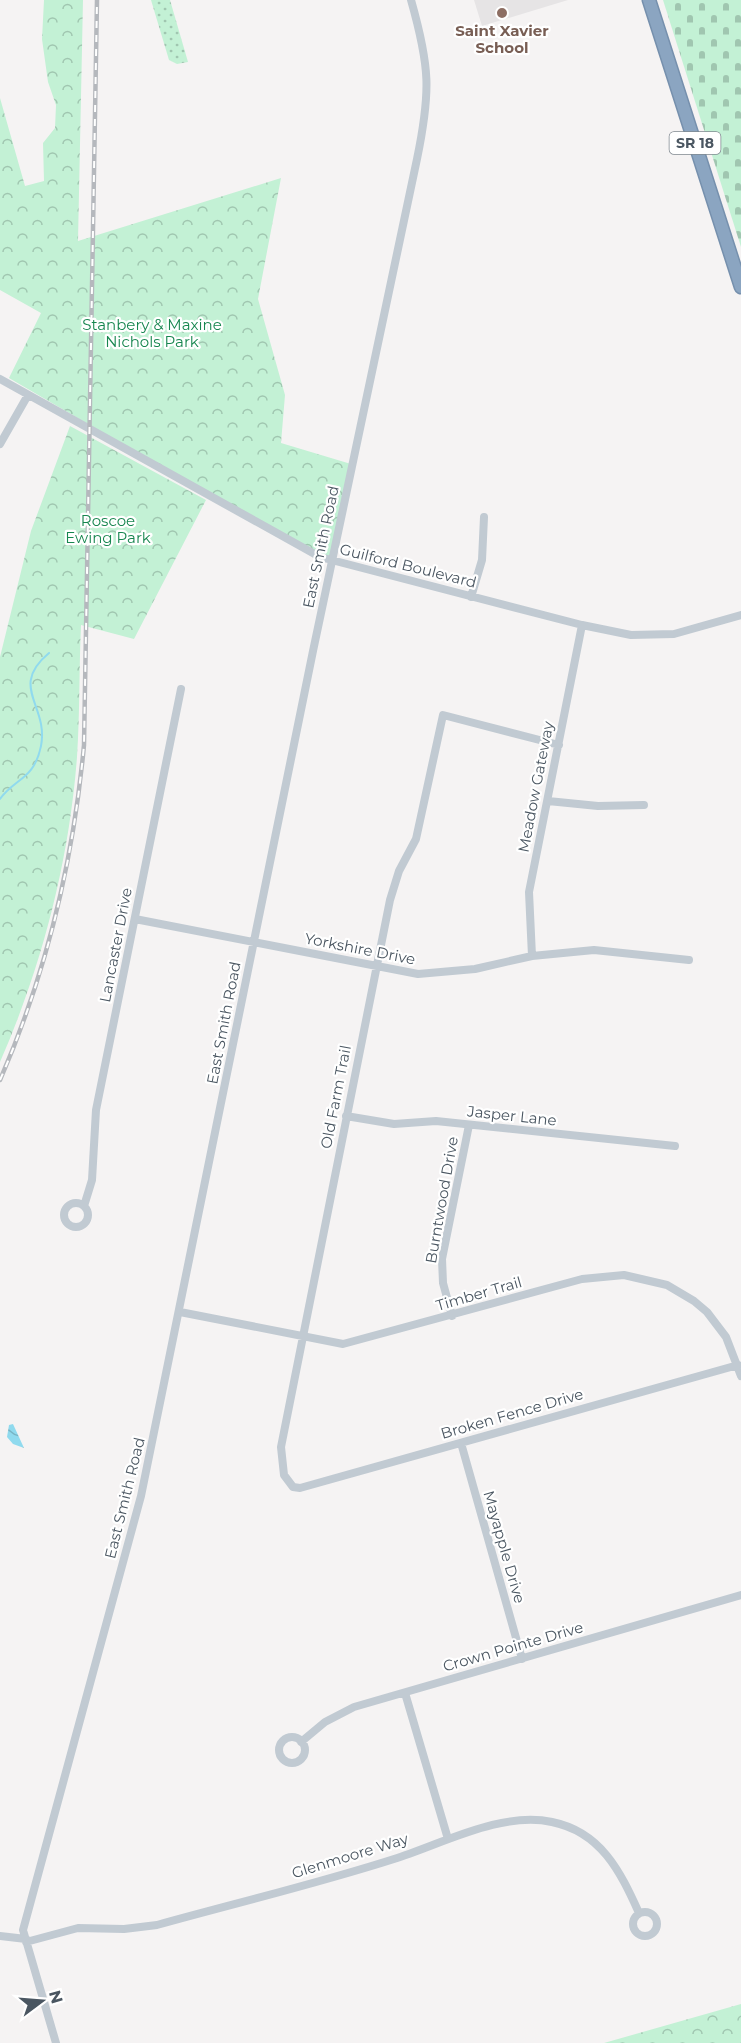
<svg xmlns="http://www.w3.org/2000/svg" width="741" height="2043" viewBox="0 0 741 2043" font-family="Montserrat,sans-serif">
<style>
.education{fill:#e6e4e5}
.grass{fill:url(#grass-dots)}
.forest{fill:url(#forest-crowns)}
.cemetery{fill:url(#cemetery-stones)}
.water{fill:url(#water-waves)}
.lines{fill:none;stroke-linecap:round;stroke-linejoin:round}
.stream{stroke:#90daee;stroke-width:2}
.highway-casing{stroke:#7690ad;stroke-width:15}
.minor{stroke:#c1cad2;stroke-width:8}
.highway{stroke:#8ba5c1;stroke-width:12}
.rail-casing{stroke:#b5b8bd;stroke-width:4.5}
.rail{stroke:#fff;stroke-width:2;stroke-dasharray:7;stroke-linecap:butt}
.education-dot{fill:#8d6e63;stroke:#fff;stroke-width:2}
.labels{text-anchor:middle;stroke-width:4.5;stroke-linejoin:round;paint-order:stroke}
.shield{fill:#fff;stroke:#808990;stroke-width:1.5}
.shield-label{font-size:14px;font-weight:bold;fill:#4a5661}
.education-label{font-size:15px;font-weight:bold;fill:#785e54;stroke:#fff}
.park-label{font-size:15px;fill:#17864f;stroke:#fff}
.street-label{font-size:15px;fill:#4a5661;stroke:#fff}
</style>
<defs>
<pattern id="grass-dots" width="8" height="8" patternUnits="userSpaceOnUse" patternTransform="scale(1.5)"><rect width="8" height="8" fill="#c3f1d5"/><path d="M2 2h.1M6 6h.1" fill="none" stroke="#a0c6b0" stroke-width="1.8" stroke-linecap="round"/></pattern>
<pattern id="forest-crowns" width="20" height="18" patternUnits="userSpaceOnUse" patternTransform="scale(1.5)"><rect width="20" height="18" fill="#c3f1d5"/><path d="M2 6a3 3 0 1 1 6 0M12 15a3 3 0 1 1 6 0" fill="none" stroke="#a0c6b0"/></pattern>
<pattern id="cemetery-stones" width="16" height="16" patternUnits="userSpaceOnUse" patternTransform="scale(1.5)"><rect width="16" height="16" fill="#c3f1d5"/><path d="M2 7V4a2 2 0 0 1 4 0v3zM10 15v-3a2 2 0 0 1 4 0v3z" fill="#a0c6b0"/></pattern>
<pattern id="water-waves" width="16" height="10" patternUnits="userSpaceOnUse" patternTransform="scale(1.5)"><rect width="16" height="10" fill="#90daee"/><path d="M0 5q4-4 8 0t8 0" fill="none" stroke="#78b4c4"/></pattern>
</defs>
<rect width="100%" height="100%" fill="#f5f3f3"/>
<path class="education" d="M474,0H568L482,26Z"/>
<path class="grass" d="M151,0H170L188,62L177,64L169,60Z"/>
<path class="forest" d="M44,0H83L78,241L281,178L258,299L285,395L281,443L351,464L330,559L136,452L9,378L41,313L0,290V98L25,186L44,181L43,143L55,128L56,105L48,82L42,39Z
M70,426L206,500L134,639L81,625C79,669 80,713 77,757C69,862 42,966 0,1062V657L31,531Z
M741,2004V2043H604Z"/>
<path class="cemetery" d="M663,0H741V247Z"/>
<path class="water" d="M13,1424L24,1448L13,1444L7,1437L9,1425Z"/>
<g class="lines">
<path class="stream" d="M0,799C15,778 34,780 41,746C49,705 8,687 49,653"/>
<g class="highway-casing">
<path id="highway" d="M649,0L741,287"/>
</g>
<path class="minor" d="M0,379L320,557L582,625L631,635L674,634L741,615
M0,444L28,395
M471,597L482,560L484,517
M559,745L443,715L416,839L399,871L390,900L281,1447L284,1475L293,1487L300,1488L738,1365
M548,801L598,806L644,805
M135,919L418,974L475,969L532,956L594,950L689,960
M532,956L529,892L582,625
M346,1116L394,1124L436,1121L675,1146
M64 1215a12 12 0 1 1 24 0a12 12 0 1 1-24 0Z
M84,1206L92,1180L96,1110L181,689
M180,1312L343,1344L582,1279L624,1275L667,1285L694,1301L707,1312L726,1337L741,1376
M452,1316L443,1283L442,1259L469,1125
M461,1443L522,1659
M405,1693L448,1839
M279 1750a13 13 0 1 1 26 0a13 13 0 1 1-26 0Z
M301,1742L325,1722L354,1707L741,1595
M633 1924a12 12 0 1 1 24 0a12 12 0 1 1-24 0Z
M0,1936L26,1939
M26,1942L78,1928L124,1929L157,1925C236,1903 316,1884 394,1859C442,1844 501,1811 552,1822C601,1832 620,1871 639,1913
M56,2043L23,1930L141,1496L313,651L417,159C431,91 430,67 411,0"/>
<use href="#highway" class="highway"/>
<g class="rail-casing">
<path id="rail" d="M0,1080C47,972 73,863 84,745L97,0"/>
</g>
<use href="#rail" class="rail"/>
</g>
<circle class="education-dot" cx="502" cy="13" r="6"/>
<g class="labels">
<rect class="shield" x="669.5" y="132" width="51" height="22" rx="4.5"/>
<g class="shield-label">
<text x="695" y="148">SR 18</text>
</g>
<g class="education-label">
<text x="502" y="36">Saint Xavier<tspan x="502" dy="17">School</tspan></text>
</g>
<g class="park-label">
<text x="152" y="330">Stanbery &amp; Maxine<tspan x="152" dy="17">Nichols Park</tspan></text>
<text x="108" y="526">Roscoe<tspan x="108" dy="17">Ewing Park</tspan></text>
</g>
<g class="street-label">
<text transform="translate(321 547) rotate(-78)" y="5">East Smith Road</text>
<text transform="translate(408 566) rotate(14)" y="5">Guilford Boulevard</text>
<text transform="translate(536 787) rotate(-79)" y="5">Meadow Gateway</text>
<text transform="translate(116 945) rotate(-79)" y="5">Lancaster Drive</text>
<text transform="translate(360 949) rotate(11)" y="5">Yorkshire Drive</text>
<text transform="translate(224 1023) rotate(-79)" y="5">East Smith Road</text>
<text transform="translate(336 1097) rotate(-79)" y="5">Old Farm Trail</text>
<text transform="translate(512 1116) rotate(6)" y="5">Jasper Lane</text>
<text transform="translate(442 1200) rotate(-80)" y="5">Burntwood Drive</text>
<text transform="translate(479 1294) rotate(-16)" y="5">Timber Trail</text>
<text transform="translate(512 1414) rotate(-16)" y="5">Broken Fence Drive</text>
<text transform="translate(125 1498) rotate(-76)" y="5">East Smith Road</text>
<text transform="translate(504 1547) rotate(74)" y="5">Mayapple Drive</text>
<text transform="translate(513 1647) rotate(-16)" y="5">Crown Pointe Drive</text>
<text transform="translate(350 1856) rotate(-17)" y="5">Glenmoore Way</text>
</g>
</g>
<g transform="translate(42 2001) rotate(74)" stroke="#ffffff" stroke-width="4.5" paint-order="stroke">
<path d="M0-4.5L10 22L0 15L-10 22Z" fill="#4a5661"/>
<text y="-9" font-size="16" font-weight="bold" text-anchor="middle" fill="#4a5661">N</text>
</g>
</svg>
